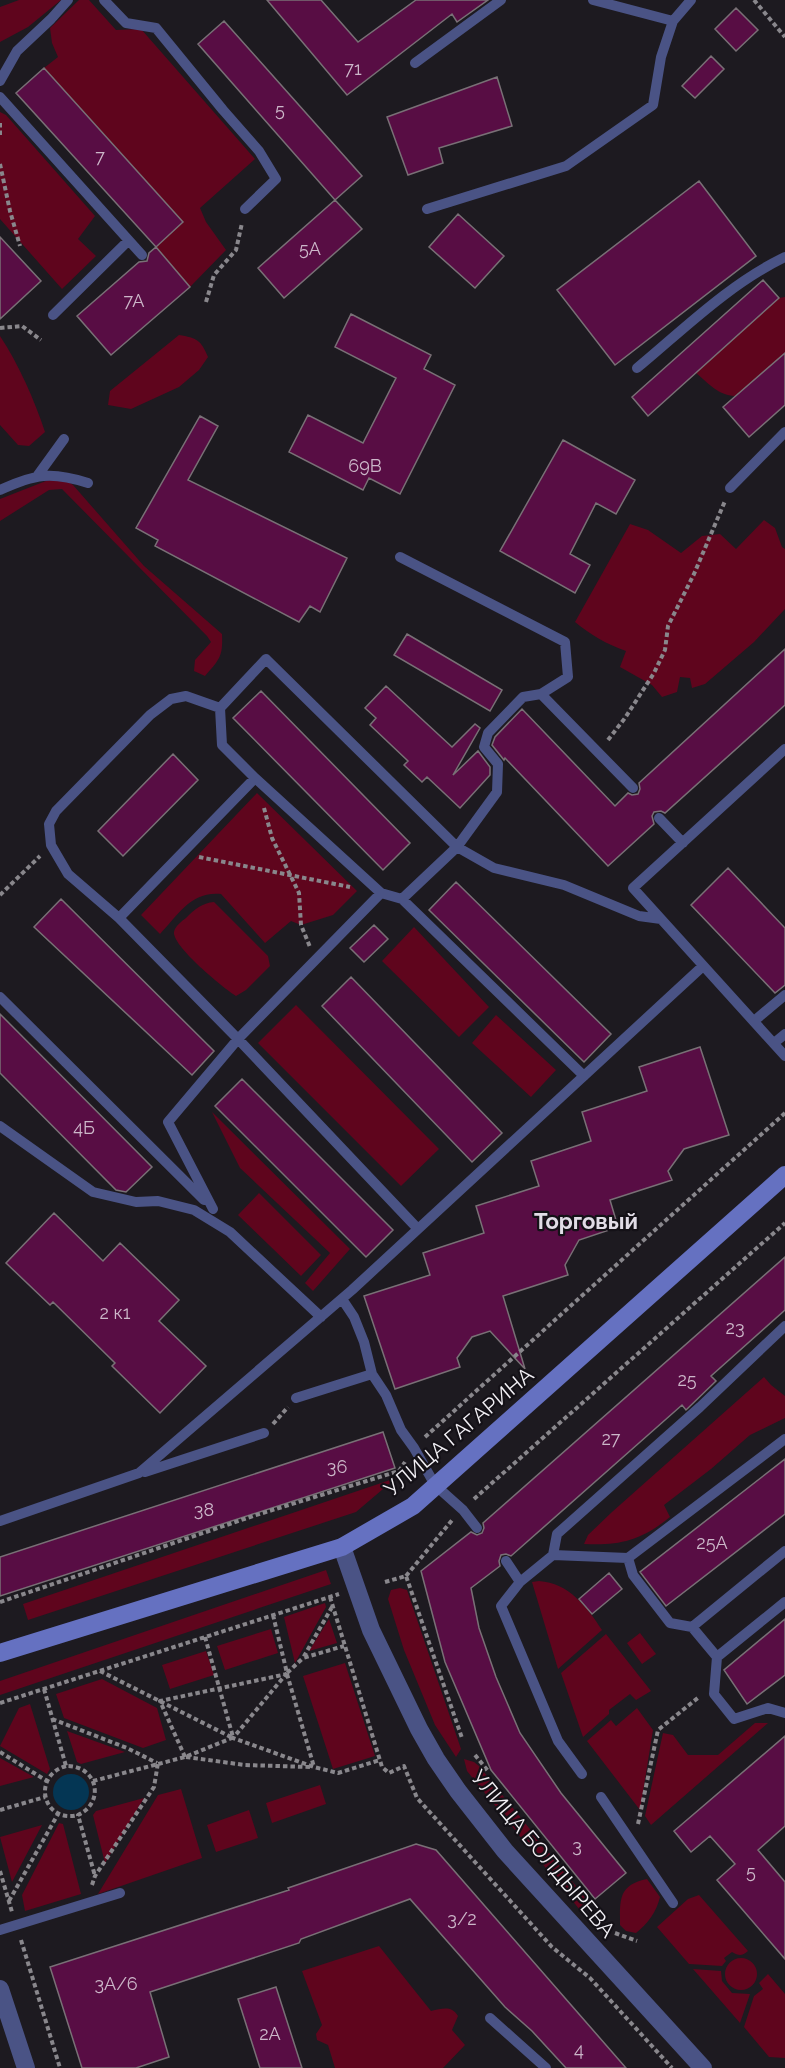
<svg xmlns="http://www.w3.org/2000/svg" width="785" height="2068" viewBox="0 0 785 2068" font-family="Raleway,sans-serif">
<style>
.green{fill:#5f051d}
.water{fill:#043654}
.building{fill:#580d44;stroke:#797076;stroke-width:1.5}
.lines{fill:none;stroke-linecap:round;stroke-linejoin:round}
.path{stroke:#89878c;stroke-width:4;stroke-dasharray:4.5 3;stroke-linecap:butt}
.lane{stroke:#4a5385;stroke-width:10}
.street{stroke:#4a5385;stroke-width:18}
.secondary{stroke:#6571c1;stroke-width:18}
.labels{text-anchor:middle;stroke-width:4.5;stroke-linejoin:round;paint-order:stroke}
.number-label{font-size:18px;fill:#ccb7c9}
.street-label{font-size:21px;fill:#f2f0f5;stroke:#141117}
.neighbourhood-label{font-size:22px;font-weight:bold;fill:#e1dce6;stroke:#141117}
</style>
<rect width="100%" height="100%" fill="#1d1a20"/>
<path class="green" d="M19,0H61L28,27L0,42V7Z
M79,0H89L116,30L141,29L255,159L200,208L206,222L226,250L190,287L156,247L183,222L44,68L58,57L52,43L50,28Z
M0,112L6,115L95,216L78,239L96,256L62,289L0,219Z
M785,297V353L735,396C718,395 709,384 696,373L779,298Z
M179,335C197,338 201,340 208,357L199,370L179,387L131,409L108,405L110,391Z
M0,336C19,365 34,399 45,432L29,446L18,445L0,425Z
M51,479H64L73,485L144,566L222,634C223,656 220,659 205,676L194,671L195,660L211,642L207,636L62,489L49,490L0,521V499Z
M764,520L775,528L782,547L785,549V609L754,642L705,684L692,688L690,678L680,677L677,692L662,697L652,685L620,667L626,651C606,644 591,635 575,622L630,524L648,530L681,553L702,536L720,534L736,549Z
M257,793L357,891L333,915L301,925L291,921L265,943L221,894C191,891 178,915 160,934L141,915Z
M214,902L268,956L270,966L246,990L236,996C223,988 172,946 174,932C175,926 182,921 186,918C195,909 202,903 214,902Z
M414,927L489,1007L459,1037L382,961Z
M296,1005L439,1149L401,1186L258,1043Z
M496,1015L556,1070L531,1097L472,1043Z
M212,1112L350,1249L313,1291L305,1283L330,1253L240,1168Z
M259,1193L321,1255L301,1276L238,1215Z
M764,1377L771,1385L785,1396V1418L750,1435L711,1469L664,1505L670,1517C642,1540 620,1546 584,1544L588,1535L612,1512Z
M396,1478L356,1512L28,1620L23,1604Z
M326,1570L331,1584L0,1695V1681Z
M539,1581C569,1583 587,1607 602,1630L558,1669L532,1582Z
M400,1588L407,1590L461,1749L456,1757L435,1725L404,1650L388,1599L391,1590Z
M325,1603L326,1607L295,1663L284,1617Z
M329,1619L337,1643L309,1651Z
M271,1629L278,1653L225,1670L217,1646Z
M640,1633L656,1654L642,1664L627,1643Z
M606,1634L651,1691L636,1700L630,1694L609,1710V1714L583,1737L561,1673Z
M206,1651L214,1675L170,1689L162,1665Z
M345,1663L375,1756L333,1769L303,1676Z
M102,1679L157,1708L166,1740L143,1748L64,1718L56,1694Z
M30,1704L50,1769L47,1774L0,1746L19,1708Z
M637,1708L653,1730L640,1810L587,1741L611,1720L616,1726Z
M755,1723H768L651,1825L645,1816L663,1733L673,1735L688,1755H718Z
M67,1731L125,1752L81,1764L77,1762Z
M0,1758L34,1777L0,1786Z
M464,1759L474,1762L479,1766L588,1901L587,1907L580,1910L467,1771Z
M320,1785L326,1804L272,1823L266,1803Z
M181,1789L202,1858L98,1894L158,1795Z
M144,1798L105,1863L93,1815L96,1811Z
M249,1810L258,1838L216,1852L207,1825Z
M59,1823L63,1824L81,1894L25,1911L22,1895Z
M42,1825L12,1882L0,1837Z
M647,1879L660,1897C656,1913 648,1923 636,1933L626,1931L620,1925C620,1900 618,1885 647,1879Z
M699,1895L748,1951C742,1956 739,1956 732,1952L724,1958L726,1961L722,1966L689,1964L657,1927L688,1899Z
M379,1946L431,2011C442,2009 451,2005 458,2016L452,2030L465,2045L443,2068H335L328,2045L317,2040L316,2034L322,2025L302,1971Z
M725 1974a16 16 0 1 1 32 0a16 16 0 1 1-32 0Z
M693,1969L721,1971L722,1981L732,1993L750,1994L740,2023Z
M768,1974L785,1994V2058L769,2057L744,2027L754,1996L763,1989L759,1983Z"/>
<path class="water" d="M53 1792a18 18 0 1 1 36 0a18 18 0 1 1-36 0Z"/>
<path class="building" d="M267,0H321L358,42L416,0H488L457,22L452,14L347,95Z
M736,8L758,30L736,51L715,29Z
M224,21L362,176L335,200L198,44Z
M711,56L724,69L695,98L682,86Z
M44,68L183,222L156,247L16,93Z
M497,77L512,126L439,148L443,163L408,175L387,117Z
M699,181L756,256L615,365L557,290Z
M335,200L362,229L284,298L258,268Z
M458,214L504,256L475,288L429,247Z
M0,237L41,281L0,319Z
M156,247L190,287L111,355L77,316L139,262L147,261L149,253Z
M763,280L779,298L648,416L632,397Z
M351,314L431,355L424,369L455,385L400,494L369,478L363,490L289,452L308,415L363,443L396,378L335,347Z
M785,353V405L749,437L723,407Z
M200,416L218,426L188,480L347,558L320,612L310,606L299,622L155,546L158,540L136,528Z
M563,440L635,480L616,514L596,503L570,554L590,565L575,593L500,551Z
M407,634L502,690L490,711L394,655Z
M785,649V705L665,813L661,811L654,812L652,816L654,824L608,866L505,758L504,760L492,745L495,737L522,709L615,806L628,793L632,795L638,794L640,789L639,783Z
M386,686L452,747L475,724L480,728L453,775L478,751L490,767V775L460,808L427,777L422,782L404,765L408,761L370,725L376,718L365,708Z
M261,691L410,843L383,870L233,718Z
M173,754L198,780L123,856L98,831Z
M728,868L785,928V985L775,993L691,905Z
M456,882L611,1034L584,1062L429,910Z
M61,899L214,1051L192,1075L34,927Z
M374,925L388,939L364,962L350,948Z
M351,977L502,1133L472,1162L322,1006Z
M0,1014L152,1167L126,1192L116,1190L0,1073Z
M700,1047L729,1135L684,1149L668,1171L672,1180L610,1200L618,1227L579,1240L565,1265L568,1275L503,1296L525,1369L490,1331L472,1337L457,1358L460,1367L395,1389L364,1296L430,1275L423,1253L484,1233L476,1206L539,1186L531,1161L591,1141L582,1112L647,1091L639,1067Z
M242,1079L393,1230L366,1257L215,1106Z
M54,1213L103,1261L120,1243L179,1300L159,1321L206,1366L160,1413L112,1366L115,1363L53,1302L50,1305L6,1263Z
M785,1257V1310L711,1376L716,1381L686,1410L682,1405L511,1556L506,1554L501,1555L499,1561L500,1566L471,1588L479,1628L496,1677L520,1733L561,1793L626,1873L595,1899L491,1770L445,1662L421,1571L471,1532L477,1535L482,1533L484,1528L483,1523Z
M383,1432L395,1468L0,1596V1557Z
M785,1459V1514L666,1606L640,1572Z
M609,1573L622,1589L592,1614L579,1599Z
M785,1619V1675L747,1704L724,1670Z
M785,1736V1826L758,1850L785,1882V1959L717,1880L735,1864L710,1836L691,1852L674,1831Z
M416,1844L436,1850L626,2068H566L532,2031L505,2007L410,1899L301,1939L299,1943L150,1992L169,2057L136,2068H82L50,1967L289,1890L288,1888Z
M276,1987L302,2068H260L238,1999Z"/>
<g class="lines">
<path class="path" d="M754,0L785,37
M0,135V120
M0,164L10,211L20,246
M206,302L214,275L236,250L242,223
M0,328L22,326L41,340
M608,740L625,718L654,673L665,650L668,626L694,574L725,501
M264,808L272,838L299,893L301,925L310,947
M199,857L350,887
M0,895L40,856
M273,1424L288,1407
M425,1437L785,1113
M474,1499L785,1223
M406,1576L453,1519
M385,1582L406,1576L462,1738
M330,1597L382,1767L389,1773L404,1766L417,1798L552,1947L590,1978L672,2068
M0,1602L253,1516L399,1471L405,1462
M332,1607L303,1658L344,1646
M273,1615L287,1673L303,1658
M205,1637L233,1737
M100,1671L233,1738
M287,1673L233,1738L314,1767L338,1773L380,1760
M287,1674L314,1767
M44,1689L66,1766C97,1765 106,1802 78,1815L95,1876
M0,1703L339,1594
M52,1719L127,1748L157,1763
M0,1752L47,1781
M475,1755L488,1771
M185,1757L160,1701L287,1674
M186,1757L245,1765L310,1767
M66,1766C31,1776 43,1824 78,1815
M93,1781L185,1757L232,1738
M0,1810L45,1797
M638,1824L658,1730L699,1697
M0,1871L12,1912
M92,1885L95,1876L154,1787L158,1763
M9,1901L58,1814
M615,1933L637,1941
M21,1940L60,2068"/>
<path class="lane" d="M104,0L126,23L156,28L223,110L259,151L276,179L245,209
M593,0L673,21L691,0
M415,63L501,0
M0,81L17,51L51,19L68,0
M0,97L142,255
M427,209L566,166L653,105L661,57L673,21
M53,315L128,241
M637,368C684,329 729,284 785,257
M38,475L64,439
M730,488L785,432
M0,490C35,474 51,471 88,483
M400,557L565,642L568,677L541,694L523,697L488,733L484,747L498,764L497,792L457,847L402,899
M541,694L633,788
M785,749L633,888L785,1056
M659,818L683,843
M381,893L238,1039L418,1229
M119,918L68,874L51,845L49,824L56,811L150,715L171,699L186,696L220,708
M0,997L204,1200
M754,1021L785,995
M774,1043L785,1034
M584,1076L402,899L381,893L255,778L222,745L220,708L266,659L457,847L494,868L564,885L639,916L661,919
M0,1126L93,1192L136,1202L158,1201L194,1210L230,1232L321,1317
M213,1209L168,1122L238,1039L119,918L255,778
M342,1299L354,1317L364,1342L372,1374L386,1395L401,1430L414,1448L435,1485L463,1510L477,1528
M296,1398L372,1374
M145,1472L264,1433
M0,1521L139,1473L352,1290L703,966
M553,1555L628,1558L785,1439
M628,1558L633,1575L670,1623L692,1627L717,1657L785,1602
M506,1561L520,1582
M692,1627L785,1551
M717,1657L714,1694L734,1719L768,1708L785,1713
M582,1774L558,1741L501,1606L520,1582L553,1555L557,1534L700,1407L785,1326
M601,1797L673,1903
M0,1930L120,1893
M490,2018L546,2068"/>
<path class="street" d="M342,1547L371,1630L419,1729L436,1759L458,1791L505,1851L703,2068
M0,1989L26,2068"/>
<path class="secondary" d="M0,1653L342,1547L413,1506L785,1175"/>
</g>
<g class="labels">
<g class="number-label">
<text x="353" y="75">71</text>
<text x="280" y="116">5</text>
<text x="100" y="163">7</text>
<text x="310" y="255">5А</text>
<text x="134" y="307">7А</text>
<text x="365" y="472">69В</text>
<text x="84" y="1134">4Б</text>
<text x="115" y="1319">2 к1</text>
<text x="735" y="1334">23</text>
<text x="687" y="1386">25</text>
<text x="611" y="1445">27</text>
<text x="337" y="1473">36</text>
<text x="204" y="1516">38</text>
<text x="712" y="1549">25А</text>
<text x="577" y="1852">3</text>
<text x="751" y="1878">5</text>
<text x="462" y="1925">3/2</text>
<text x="116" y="1990">3А/6</text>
<text x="270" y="2040">2А</text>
<text x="579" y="2056">4</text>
</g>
<g class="street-label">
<text transform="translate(459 1432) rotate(-40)" y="7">УЛИЦА ГАГАРИНА</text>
<text transform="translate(543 1854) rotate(50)" y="7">УЛИЦА БОЛДЫРЕВА</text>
</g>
<g class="neighbourhood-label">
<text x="586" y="1229">Торговый</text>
</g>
</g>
</svg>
